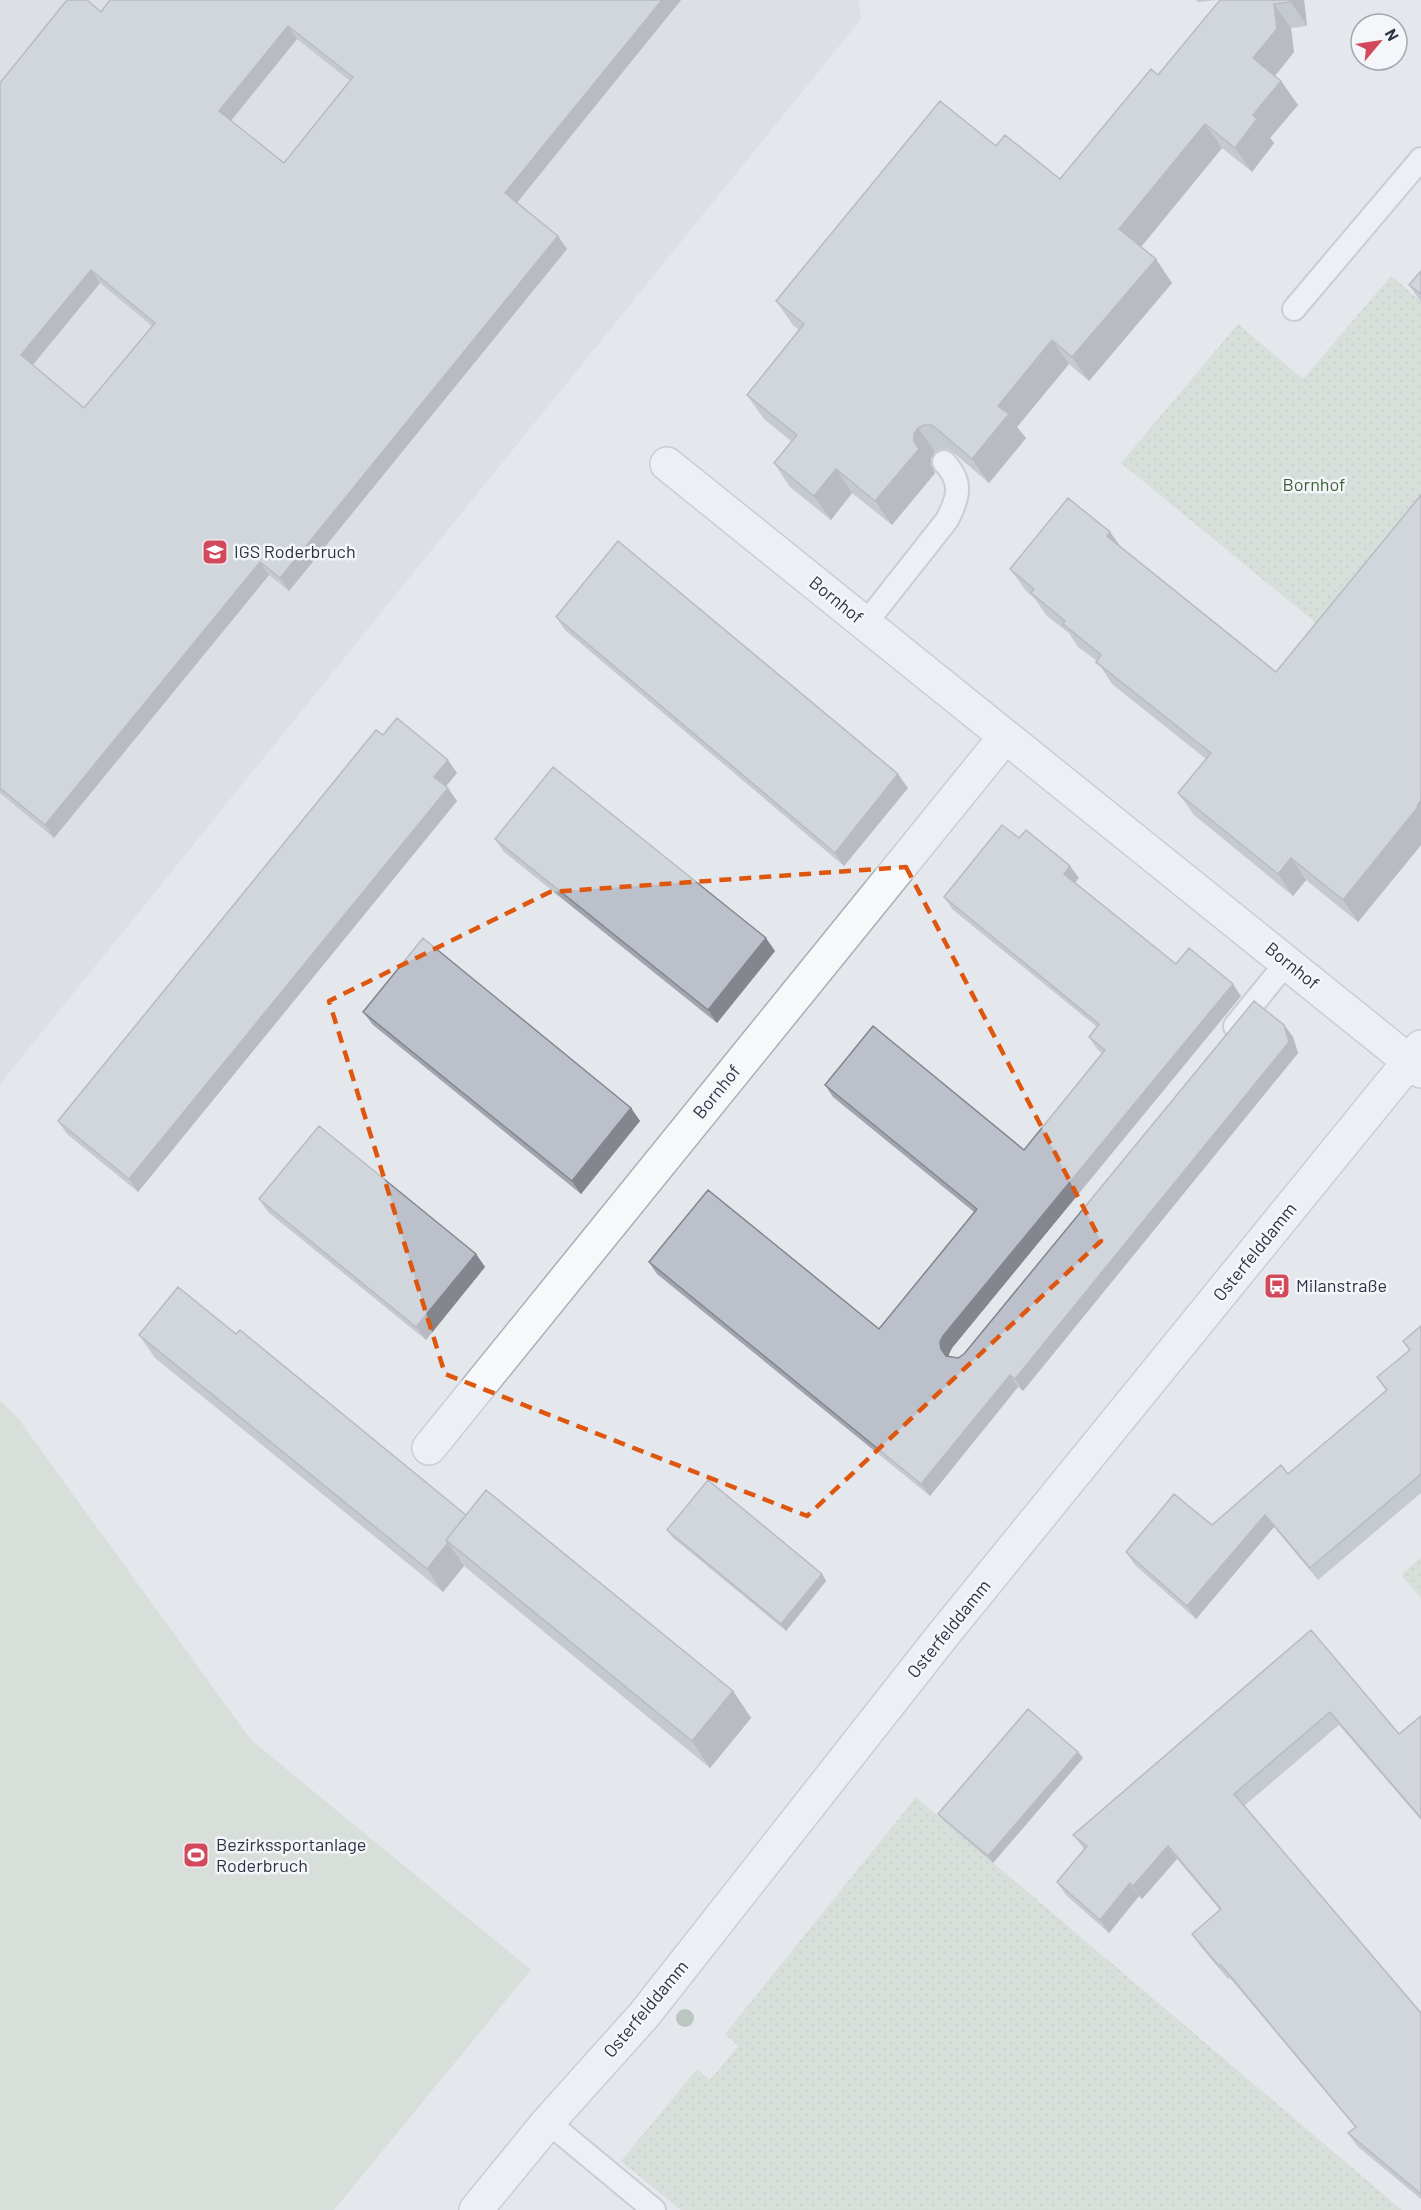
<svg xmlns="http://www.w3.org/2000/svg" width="1421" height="2210" viewBox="0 0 1421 2210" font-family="Barlow,sans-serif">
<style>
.built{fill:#d2d6de}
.green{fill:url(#green-dots)}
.pitch{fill:#c9d6c5}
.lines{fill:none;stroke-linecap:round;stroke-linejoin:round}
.service-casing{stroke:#a9aeb7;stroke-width:26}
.minor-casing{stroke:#a9aeb7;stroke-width:36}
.tertiary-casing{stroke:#a9aeb7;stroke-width:36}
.service{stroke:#f7f8fa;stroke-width:22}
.minor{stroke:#f7f8fa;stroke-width:33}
.tertiary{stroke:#f7f8fa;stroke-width:33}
.tree{fill:#899d89}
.wall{fill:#a1a5ae;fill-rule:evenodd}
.shaded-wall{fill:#83868d}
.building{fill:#bbc0ca;stroke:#83868d;stroke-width:1.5;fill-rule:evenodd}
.marked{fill:none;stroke:#df570f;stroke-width:4.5;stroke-dasharray:12 8;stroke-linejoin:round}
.labels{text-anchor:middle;stroke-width:5;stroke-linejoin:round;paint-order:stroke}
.park-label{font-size:18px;fill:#3f6138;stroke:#f4f6f9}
.poi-label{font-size:18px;fill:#2b3445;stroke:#f4f6f9;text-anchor:start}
.street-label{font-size:18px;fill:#2b3445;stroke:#f4f6f9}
</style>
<defs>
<pattern id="green-dots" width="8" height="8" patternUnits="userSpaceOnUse" patternTransform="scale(1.5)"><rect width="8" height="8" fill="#c9d6c5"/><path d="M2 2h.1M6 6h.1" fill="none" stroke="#adb8ab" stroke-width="1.8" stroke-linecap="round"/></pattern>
</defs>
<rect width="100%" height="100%" fill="#e4e7ec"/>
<path class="built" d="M0,0H859L861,19L0,1084Z"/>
<path class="green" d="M1391,276L1421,301V546L1339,642L1121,463L1238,324L1303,379Z
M1421,1557V1598L1401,1575Z
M916,1797L1402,2210H681L621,2161L697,2069L710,2080L738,2046L725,2034Z"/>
<path class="pitch" d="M0,1401L17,1417L251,1740L531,1970L334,2210H0Z"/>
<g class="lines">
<g class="service-casing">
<path id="service" d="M1294,309L1421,159
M865,624L947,520C959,497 963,482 944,462
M1235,1026L1287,962
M548,2122L654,2210"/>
</g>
<g class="minor-casing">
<path id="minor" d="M667,464L1421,1071
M429,1448L1005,737"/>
</g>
<g class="tertiary-casing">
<path id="tertiary" d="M476,2210L548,2122L644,2015L943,1635L1421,1047"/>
</g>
<use href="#service" class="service"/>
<use href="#minor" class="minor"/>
<use href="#tertiary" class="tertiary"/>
</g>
<circle class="tree" cx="685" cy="2018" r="9"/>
<path class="wall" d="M110,0H681L517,203L567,249L289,591L269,575L54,838L0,793V83L101,12ZM297,39L350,81L284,163L231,121ZM100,283L152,326L84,408L33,365Z
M1196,0H1217L1198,2Z
M1220,0H1304L1307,26L1291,28L1294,52L1275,76L1281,81L1298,105L1270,138L1274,143L1252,172L1222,148L1141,247L1172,283L1089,381L1069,364L1017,427L1026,438L989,483L954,453L948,449H941L935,452L931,458V465L935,473L892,525L852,493L831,520L790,487L774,463L791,441L764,419L747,395L799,330L793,325L776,301L996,146L1060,179L1158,75Z
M1421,271V302L1409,285Z
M1421,495V845L1358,922L1306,880L1293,896L1194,815L1178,793L1206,759L1112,684L1097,661L1078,647L1069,633L1047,616L1035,599L1026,591L1010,569L1110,532L1120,546L1276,672Z
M556,617L908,788L844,866L565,630Z
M383,735L457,773L446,786L457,801L138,1192L67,1134L58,1121Z
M1019,838L1079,878L1074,883L1176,964L1241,996L952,1348L949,1354V1356L958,1358L964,1354L1284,1025L1293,1037L1298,1053L1023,1391L1018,1387L930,1496L657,1274L649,1262L879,1329L974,1212L833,1097L825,1085L1024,1150L1102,1053L1097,1049L1089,1037L1097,1027L952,909L944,897Z
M495,839L775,951L717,1023L504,852Z
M363,1012L631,1108L640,1121L581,1194L373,1025Z
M259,1199L476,1254L485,1267L426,1340L268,1212Z
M1421,1326V1493L1318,1580L1274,1527L1196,1619L1135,1565L1126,1552L1212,1525L1288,1474L1386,1390L1377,1377L1409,1350L1403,1341Z
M236,1334L466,1515L733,1691L751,1718L710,1768L464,1566L443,1592L155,1358L139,1335Z
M667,1530L822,1574L826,1581L786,1631L672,1537Z
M1311,1630L1399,1734L1421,1716V1820L1339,1725L1244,1806L1421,2013V2199L1357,2146L1348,2133L1355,2127L1230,1978L1228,1979L1201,1947L1192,1934L1220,1910L1177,1859L1142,1899L1139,1896L1109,1933L1066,1895L1057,1882L1085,1850L1073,1835Z
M1078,1752L1083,1758L993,1863L943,1820L938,1814Z"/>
<path class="shaded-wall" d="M662,0H681L514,206L505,193Z
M1290,0H1304L1307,26L1291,2Z
M1274,4L1291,28L1294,52L1270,82L1253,58Z
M288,26L297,39L228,124L219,111Z
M1281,81L1298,105L1270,138L1274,143L1252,172L1235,148L1253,115Z
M1205,124L1222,148L1136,253L1119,229Z
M558,236L567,249L289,591L280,578Z
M1156,259L1172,283L1089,381L1072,357Z
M91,270L100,283L30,368L21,355Z
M1052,340L1069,364L1017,427L1026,438L989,483L972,459L998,406Z
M918,428L935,452L931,458V465L935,473L892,525L875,501L914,441V434Z
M836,469L852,493L831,520L814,496Z
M1110,532L1126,554L1107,536Z
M260,562L269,575L54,838L45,825Z
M448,760L457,773L443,790L434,777Z
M898,774L908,788L844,866L835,853Z
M448,788L457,801L138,1192L129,1179Z
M1421,800V845L1358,922L1343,900Z
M1291,858L1306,880L1293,896L1278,874Z
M1070,866L1079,878L1072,886L1064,874Z
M766,938L775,951L717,1023L708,1010Z
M1233,984L1241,996L952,1348L949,1354V1361L941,1349L940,1342L943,1336Z
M1284,1025L1293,1037L1298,1053L1023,1391L1015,1379Z
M631,1108L640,1121L581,1194L572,1181Z
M476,1254L485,1267L426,1340L416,1327Z
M1010,1375L1018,1387L930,1496L921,1484Z
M1265,1515L1274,1527L1196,1619L1187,1606Z
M448,1543L464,1566L443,1592L427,1569Z
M822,1574L826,1581L786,1631L781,1624Z
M733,1691L751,1718L710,1768L692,1741Z
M1078,1752L1083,1758L993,1863L988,1856Z
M1168,1846L1177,1859L1142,1899L1133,1886Z
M1130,1883L1139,1896L1109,1933L1100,1920Z"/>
<path class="building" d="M67,0H87L101,12L110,0H662L505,193L558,236L280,578L260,562L45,825L0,788V83ZM288,26L353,77L284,163L219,111ZM91,270L155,323L84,408L21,355Z
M1220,0H1290L1291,2L1274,4L1277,29L1253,58L1281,81L1253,115L1257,119L1235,148L1205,124L1119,229L1156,259L1072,357L1052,340L998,406L1009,414L972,459L937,429L931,425H924L918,428L914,434V441L919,449L875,501L836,469L814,496L774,463L797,435L747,395L804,324L776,301L940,101L996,146L1005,135L1060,179L1151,69L1158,75Z
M1421,271V294L1409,285Z
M1421,495V800L1417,806L1418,807L1343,900L1291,858L1278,874L1178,793L1211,753L1096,662L1101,655L1063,624L1065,621L1031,593L1034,589L1010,569L1068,498L1110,532L1107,536L1276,672Z
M618,541L898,774L835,853L556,617Z
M397,718L448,760L434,777L448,788L129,1179L58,1121L376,730L383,735Z
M553,767L766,938L708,1010L495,839Z
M1002,825L1019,838L1026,830L1070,866L1064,874L1176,964L1189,948L1233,984L943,1336L940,1342L941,1349L946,1356L958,1358L964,1354L1254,1001L1284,1025L1289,1042L1015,1379L1010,1375L921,1484L649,1262L708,1190L879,1329L977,1209L825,1085L873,1026L1024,1150L1105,1050L1089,1037L1099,1024L944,897Z
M423,938L631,1108L572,1181L363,1012Z
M319,1126L476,1254L416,1327L259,1199Z
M178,1287L236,1334L240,1330L466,1515L446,1540L448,1543L427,1569L139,1335Z
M1421,1326V1474L1310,1568L1265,1515L1187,1606L1126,1552L1174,1494L1212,1525L1281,1465L1288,1474L1387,1390L1377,1377L1410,1350L1403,1341Z
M708,1480L822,1574L781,1624L667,1530Z
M486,1490L733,1691L692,1741L446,1540Z
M1311,1630L1399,1734L1421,1716V1818L1330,1712L1234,1794L1421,2013V2194L1348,2133L1356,2127L1221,1965L1219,1966L1192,1934L1221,1909L1168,1846L1133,1886L1130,1883L1100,1920L1057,1882L1087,1846L1073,1835Z
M1028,1709L1078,1752L988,1856L938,1814Z"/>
<path d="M0 0H1421V2210H0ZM906,867L1101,1241L807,1516L445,1374L329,1001L550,892Z" fill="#e4e7ec" fill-opacity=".55" fill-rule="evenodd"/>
<path class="marked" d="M906,867L1101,1241L807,1516L445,1374L329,1001L550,892Z"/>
<defs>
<g id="school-square" transform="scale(1.35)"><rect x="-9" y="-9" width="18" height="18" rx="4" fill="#d1495b" stroke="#f4f6f9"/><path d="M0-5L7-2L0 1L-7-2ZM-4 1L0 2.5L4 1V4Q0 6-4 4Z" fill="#fff"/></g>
<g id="bus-square" transform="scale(1.35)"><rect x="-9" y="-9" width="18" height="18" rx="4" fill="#d1495b" stroke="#f4f6f9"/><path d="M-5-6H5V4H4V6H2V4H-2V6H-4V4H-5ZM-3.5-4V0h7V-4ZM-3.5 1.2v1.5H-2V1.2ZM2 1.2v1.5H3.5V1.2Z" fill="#fff"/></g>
<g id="stadium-square" transform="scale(1.35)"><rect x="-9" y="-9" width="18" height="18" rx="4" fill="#d1495b" stroke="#f4f6f9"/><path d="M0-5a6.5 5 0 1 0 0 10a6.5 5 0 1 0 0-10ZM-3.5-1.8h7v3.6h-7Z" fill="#fff"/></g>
</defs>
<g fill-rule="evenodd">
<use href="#school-square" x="215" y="552"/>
<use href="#bus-square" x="1277" y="1286"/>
<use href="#stadium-square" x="196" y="1855"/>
</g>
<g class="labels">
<g class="park-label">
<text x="1314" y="491">Bornhof</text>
</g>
<g class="poi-label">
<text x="234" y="558">IGS Roderbruch</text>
<text x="1296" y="1292">Milanstraße</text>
<text x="216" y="1851">Bezirkssportanlage<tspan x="216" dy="21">Roderbruch</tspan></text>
</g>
<g class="street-label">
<text transform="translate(836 600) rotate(39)" y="6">Bornhof</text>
<text transform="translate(1292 966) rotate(39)" y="6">Bornhof</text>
<text transform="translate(717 1092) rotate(-51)" y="6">Bornhof</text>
<text transform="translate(1255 1252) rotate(-51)" y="6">Osterfelddamm</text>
<text transform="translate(949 1629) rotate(-51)" y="6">Osterfelddamm</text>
<text transform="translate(646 2009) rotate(-50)" y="6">Osterfelddamm</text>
</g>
</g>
<g transform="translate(1379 42) rotate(61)"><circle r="28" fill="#f4f6f9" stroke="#a4a8b1" stroke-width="1.5"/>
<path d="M0-4.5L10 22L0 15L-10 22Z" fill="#d1495b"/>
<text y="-9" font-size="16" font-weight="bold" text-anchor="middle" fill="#2b3445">N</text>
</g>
</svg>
